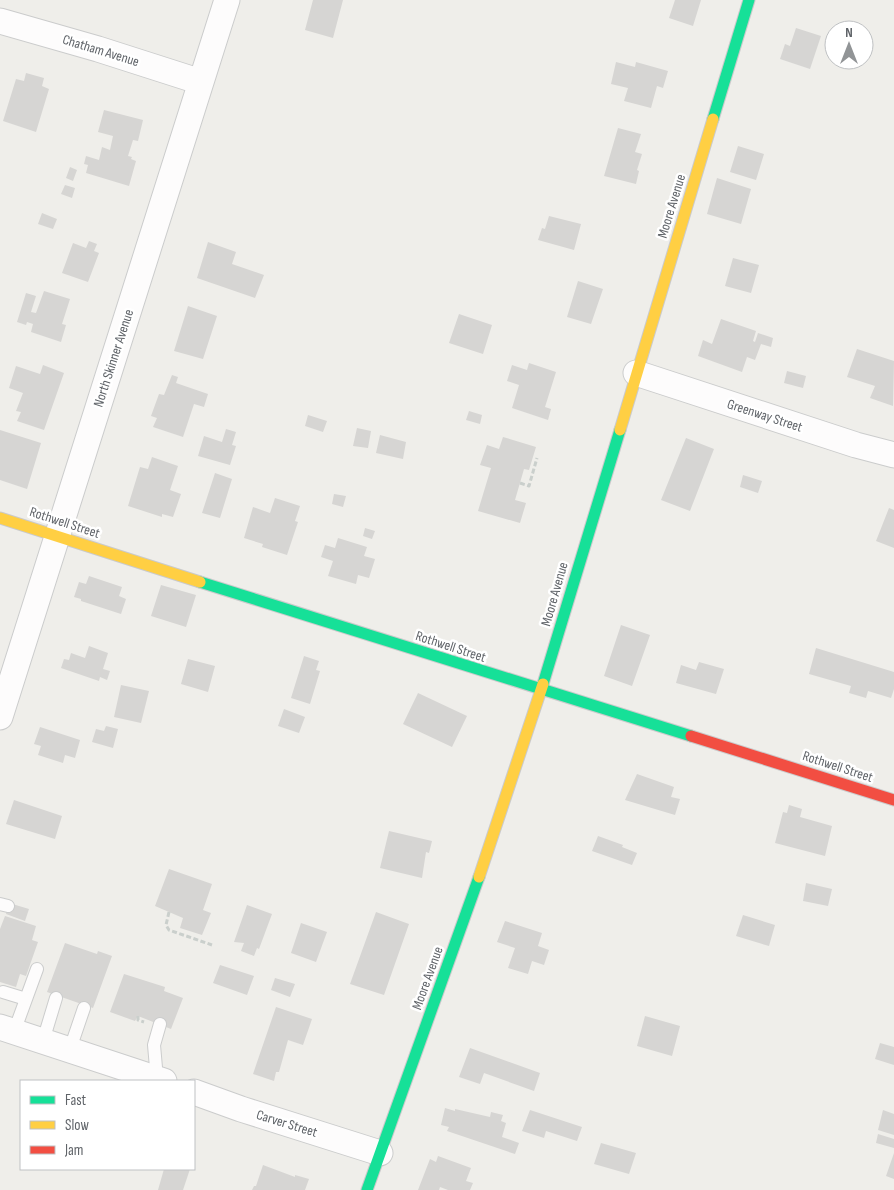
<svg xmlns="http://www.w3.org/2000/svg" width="894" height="1190" viewBox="0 0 894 1190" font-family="'Sofia Sans Condensed',sans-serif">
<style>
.building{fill:#d6d5d3}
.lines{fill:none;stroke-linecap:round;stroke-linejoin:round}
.lane-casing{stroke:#cbcccc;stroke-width:14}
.street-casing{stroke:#cbcccc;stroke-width:27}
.fast-casing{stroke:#cacacb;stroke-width:13}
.slow-casing{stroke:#cacacb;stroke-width:13}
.jam-casing{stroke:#cacacb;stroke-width:13}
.path{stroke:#cacfcc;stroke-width:3;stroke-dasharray:5 2.5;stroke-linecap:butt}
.lane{stroke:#fdfcfc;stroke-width:12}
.street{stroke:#fdfcfc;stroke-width:25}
.fast{stroke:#16e098;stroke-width:11}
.slow{stroke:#ffcf43;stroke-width:11}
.jam{stroke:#f24e42;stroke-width:11}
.labels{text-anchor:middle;stroke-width:5;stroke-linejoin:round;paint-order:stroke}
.street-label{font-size:14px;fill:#5f6368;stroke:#fff}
</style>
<rect width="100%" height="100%" fill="#efeeea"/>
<path class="building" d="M313,0H343L333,38L305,30Z
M675,0H701L693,26L669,18Z
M796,28L821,36L810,69L780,59L785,44L790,46Z
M616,62L635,67L636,62L668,71L663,88L657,86L651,108L624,101L628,88L611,84Z
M26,73L44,78L42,86L49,89L36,132L3,121L16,79L24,81Z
M104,110L143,120L138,141L133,140L128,156L132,157L131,159L136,161L129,186L86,173L88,165L84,164L86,156L99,160L102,147L110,150L113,136L98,132Z
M618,128L641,134L635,152L642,154L637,170L639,171L636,184L604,176Z
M738,146L764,154L756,180L730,172Z
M70,167L77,170L73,181L66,178Z
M717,178L751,189L741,224L707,214Z
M65,185L75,188L72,198L61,194Z
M42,213L57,219L53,229L38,224Z
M549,216L581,224L574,250L538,240L542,228L545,229Z
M89,241L97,244L94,251L99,253L88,282L62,273L73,243L86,248Z
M208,242L236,252L232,264L264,275L255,298L197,278Z
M733,258L759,265L751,293L725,286Z
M578,281L603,289L591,324L567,317Z
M44,291L70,299L62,324L66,325L61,342L31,332L33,324L27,322L26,325L17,322L26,293L36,296L31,312L36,313Z
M188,306L217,316L203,359L174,351Z
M459,314L492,325L483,354L449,343Z
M721,319L756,331L753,341L755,342L758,333L773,338L771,347L761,344L755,360L747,357L742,372L698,356L703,340L712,344Z
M857,349L894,361L893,406L870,398L875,386L847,377Z
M529,363L556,372L545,407L551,409L548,420L512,408L519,385L507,381L512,365L527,370Z
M43,365L64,373L44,430L17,421L21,412L16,411L23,393L9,388L16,366L40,374Z
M787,371L806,376L803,388L784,383Z
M172,375L178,377L176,383L208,394L204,407L194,404L183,437L153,427L157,418L151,416L159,394L164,395Z
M469,411L482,415L480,424L466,420Z
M308,415L327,421L323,432L305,426Z
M357,428L371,431L368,448L353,446Z
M226,429L236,432L232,445L236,446L230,465L198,456L204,436L222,442Z
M0,430L41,443L27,489L0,480Z
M380,435L406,442L403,459L376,453Z
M503,437L536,447L529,470L524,469L515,500L526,503L520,523L478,511L491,468L480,465L487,445L499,449Z
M686,438L714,449L690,511L661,500Z
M152,457L178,466L170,490L181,494L173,517L162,514V517L128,506L140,467L148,469Z
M215,473L232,479L220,518L202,513Z
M743,475L762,481L758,493L740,487Z
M334,494L346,496L343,507L332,504Z
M275,498L300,506L295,521L298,522L287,555L262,547L263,544L244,538L253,507L270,513Z
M889,508L894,510V548L876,541Z
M365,528L375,531L372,539L363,536Z
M338,538L367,547L364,556L375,559L369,578L358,575L356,584L328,576L333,561L321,557L325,545L335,548Z
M89,576L122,587L119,596L126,599L121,614L81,601V599L74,597L79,582L86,584Z
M161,585L196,595L186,627L151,616Z
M621,625L650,635L632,686L604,676Z
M89,646L108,653L103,669L110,671L107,680L100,677L99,681L61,668L64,659L69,660L71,653L85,658Z
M816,648L894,672V689L891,698L868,691L866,698L849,693L851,686L809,674Z
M304,656L319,661L316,670L320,671L310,704L291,698Z
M188,659L215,666L208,692L181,684Z
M699,662L724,669L716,694L676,683L681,665L696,670Z
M121,685L149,691L141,723L114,717Z
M418,693L467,716L452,747L403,724Z
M284,709L305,717L299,733L278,726Z
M106,726L118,729L113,748L92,742L96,729L104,731Z
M40,727L80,740L75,758L65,755L63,763L38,755L41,746L34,744Z
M637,774L674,787L671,797L680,799L675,815L625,800Z
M14,800L62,816L55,839L6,824Z
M789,805L802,809L800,817L832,826L825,856L775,843L783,812L787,813Z
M389,831L432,841L429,853L426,852L422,878L380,868Z
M598,836L623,845L622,847L637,853L632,865L592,851Z
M169,869L212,884L203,910L211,913L202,935L180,928L183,918L155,906Z
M806,883L832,889L828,906L803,901Z
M9,903L29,909L25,921L6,914Z
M247,905L272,914L259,949L257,948L254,956L241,951L244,943L234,942Z
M376,912L409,924L384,995L350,984Z
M743,915L775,925L769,946L736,936Z
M5,916L36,926L32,940L38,942L26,976L20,974L16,987L0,982V929Z
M505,921L542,933L538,946L549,950L544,965L532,961L528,974L508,968L515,948L497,942Z
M301,923L327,932L316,962L291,953Z
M65,943L97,954L98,951L112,956L93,1008L47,992Z
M220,965L254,976L247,995L213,983Z
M124,974L165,987L164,991L183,998L171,1029L138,1016L135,1021L110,1012Z
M275,978L295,984L290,997L271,990Z
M276,1007L312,1019L303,1045L288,1040L279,1072H276L274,1081L253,1074Z
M645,1016L680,1026L672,1056L637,1046Z
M880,1043L894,1047V1065L875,1059Z
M470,1048L540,1073L534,1091L484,1073L480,1084L459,1077Z
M445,1108L455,1111V1109L490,1117L491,1112L503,1115L501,1121L506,1123L502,1137L519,1143L515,1154L447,1131L449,1127L441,1125Z
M530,1110L582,1127L577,1141L546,1131L544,1138L522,1131Z
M883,1110L894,1114V1135L878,1130Z
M878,1134L894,1139V1148L876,1143Z
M601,1143L636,1153L629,1174L594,1164Z
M894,1153V1179L886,1176Z
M438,1156L471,1168L466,1181L473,1183L470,1190H448L440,1187L439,1190H418L430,1159L436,1162Z
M263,1165L295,1177V1175L309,1179L305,1190H252L254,1186H256Z
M164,1169H190L183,1190H158Z"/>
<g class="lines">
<g class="lane-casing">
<path id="lane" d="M0,904L8,906
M3,992L26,999
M14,1032L37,969
M43,1041L56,998
M70,1049L84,1008
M157,1079L154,1045L160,1024"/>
</g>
<g class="street-casing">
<path id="street" d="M0,21L98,49L201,82
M636,373L856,445L894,455
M0,717L227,0
M0,1027L164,1081
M194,1092L241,1109L380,1153"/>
</g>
<g class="fast-casing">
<path id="fast" d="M713,119L749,0
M200,582L691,736
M543,684L620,430
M367,1190L479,877"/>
</g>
<g class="slow-casing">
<path id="slow" d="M620,430L713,119
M0,518L200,582
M479,877L543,684"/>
</g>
<g class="jam-casing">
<path id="jam" d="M691,736L894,800"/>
</g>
<path class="path" d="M520,483L529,486L537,458
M169,912L166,925L169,930L212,945
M138,1016V1020L144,1022"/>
<use href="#lane" class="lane"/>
<use href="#street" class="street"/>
<use href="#fast" class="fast"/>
<use href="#slow" class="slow"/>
<use href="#jam" class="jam"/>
</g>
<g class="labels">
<g class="street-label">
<text transform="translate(101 50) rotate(17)" y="5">Chatham Avenue</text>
<text transform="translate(671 206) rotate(-73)" y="5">Moore Avenue</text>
<text transform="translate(113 358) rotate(-72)" y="5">North Skinner Avenue</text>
<text transform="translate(765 415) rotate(18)" y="5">Greenway Street</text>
<text transform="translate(65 522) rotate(18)" y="5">Rothwell Street</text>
<text transform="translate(554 594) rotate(-74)" y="5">Moore Avenue</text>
<text transform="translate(451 646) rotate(18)" y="5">Rothwell Street</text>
<text transform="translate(838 766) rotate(18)" y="5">Rothwell Street</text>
<text transform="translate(427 978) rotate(-70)" y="5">Moore Avenue</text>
<text transform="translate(287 1123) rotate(17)" y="5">Carver Street</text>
</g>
</g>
<rect x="20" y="1080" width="175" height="90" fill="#ffffff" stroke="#bfc1c3"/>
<rect x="30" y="1096" width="25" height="8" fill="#16e098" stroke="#bfc1c3"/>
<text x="65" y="1105" font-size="15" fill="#5f6368">Fast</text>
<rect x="30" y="1121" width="25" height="8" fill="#ffcf43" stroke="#bfc1c3"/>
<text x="65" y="1130" font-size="15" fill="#5f6368">Slow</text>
<rect x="30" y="1146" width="25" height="8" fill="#f24e42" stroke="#bfc1c3"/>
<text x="65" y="1155" font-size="15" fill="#5f6368">Jam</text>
<g transform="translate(849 45)"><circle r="24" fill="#ffffff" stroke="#bfc1c3"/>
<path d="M0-4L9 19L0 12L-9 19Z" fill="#919496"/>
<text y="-8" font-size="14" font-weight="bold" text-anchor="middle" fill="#5f6368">N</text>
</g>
</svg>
